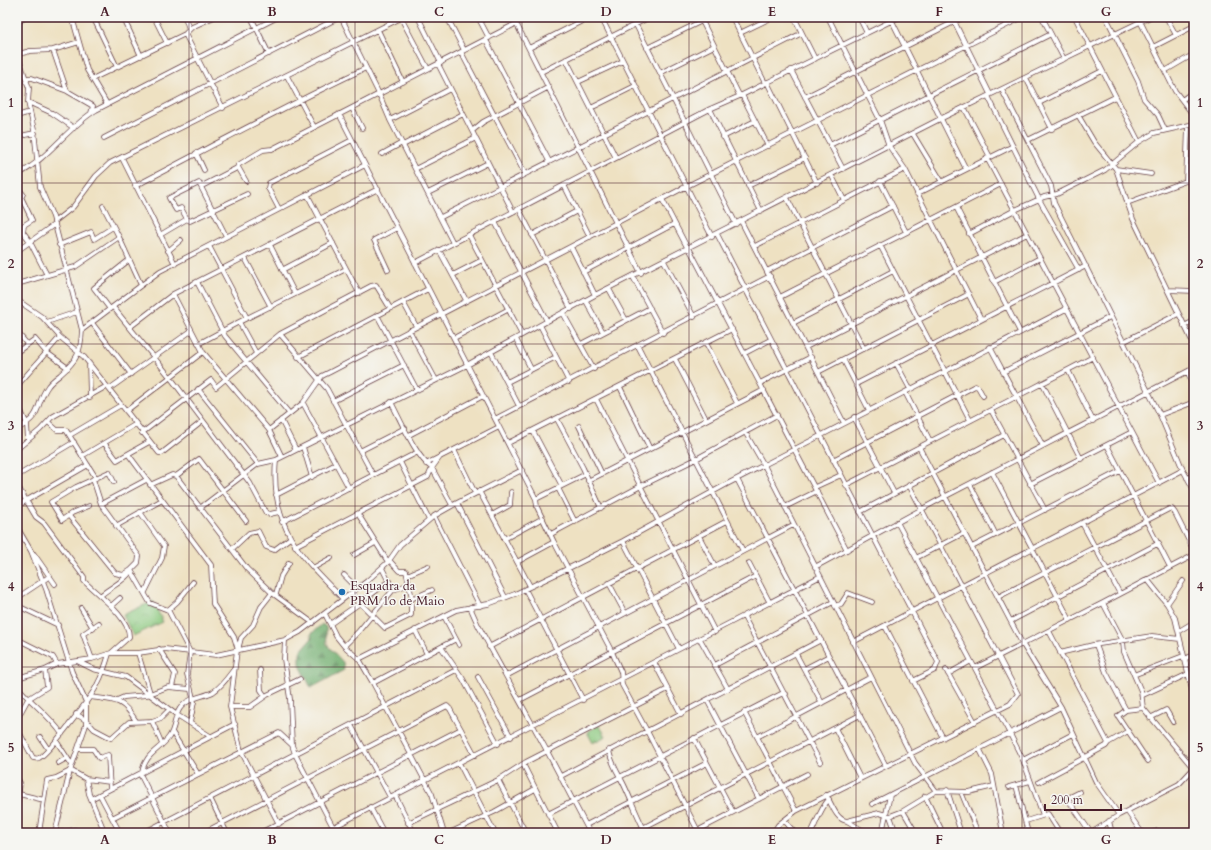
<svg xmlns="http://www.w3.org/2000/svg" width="1211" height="850" viewBox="0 0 1211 850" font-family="Cardo,serif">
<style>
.forest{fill:url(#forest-firs);stroke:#5e664c}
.cemetery{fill:url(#cemetery-stones);stroke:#6b7455}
.park{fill:url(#park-crowns);stroke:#6b7455}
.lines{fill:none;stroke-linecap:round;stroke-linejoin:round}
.minor-casing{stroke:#633c42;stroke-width:5.5}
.minor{stroke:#fff;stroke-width:4}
.grid{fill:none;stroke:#4a1f2b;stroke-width:1;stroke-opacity:0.55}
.poi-dot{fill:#1f6fb2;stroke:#f6f6f2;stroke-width:1.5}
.labels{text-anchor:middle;stroke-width:3;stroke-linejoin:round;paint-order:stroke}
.poi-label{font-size:13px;fill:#4a1f2b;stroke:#f6f6f2;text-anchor:start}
.neatline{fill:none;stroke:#4a1f2b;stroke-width:1.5}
.grid-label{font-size:13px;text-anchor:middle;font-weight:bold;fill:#4a1f2b}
</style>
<defs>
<pattern id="forest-firs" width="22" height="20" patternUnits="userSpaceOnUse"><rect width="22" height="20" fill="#71ad6e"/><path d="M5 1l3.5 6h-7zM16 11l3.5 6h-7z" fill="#5f8c5b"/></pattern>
<pattern id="cemetery-stones" width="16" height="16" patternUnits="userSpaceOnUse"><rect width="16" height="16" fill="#8cc97f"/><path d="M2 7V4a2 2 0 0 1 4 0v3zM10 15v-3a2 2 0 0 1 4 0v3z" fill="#7aac6e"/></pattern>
<pattern id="park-crowns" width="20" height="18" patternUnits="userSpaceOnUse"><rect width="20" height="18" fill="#8cc97f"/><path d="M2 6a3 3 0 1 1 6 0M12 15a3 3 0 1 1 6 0" fill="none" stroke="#7aac6e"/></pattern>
</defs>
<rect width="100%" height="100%" fill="#f6f6f2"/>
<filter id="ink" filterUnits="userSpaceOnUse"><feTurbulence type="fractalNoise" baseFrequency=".025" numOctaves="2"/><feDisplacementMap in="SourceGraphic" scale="8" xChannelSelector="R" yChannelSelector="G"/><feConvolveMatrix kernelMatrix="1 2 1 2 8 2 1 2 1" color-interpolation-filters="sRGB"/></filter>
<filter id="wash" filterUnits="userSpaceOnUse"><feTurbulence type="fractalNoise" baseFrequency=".012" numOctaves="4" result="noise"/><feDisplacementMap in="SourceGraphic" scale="16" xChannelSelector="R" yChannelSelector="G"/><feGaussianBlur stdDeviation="0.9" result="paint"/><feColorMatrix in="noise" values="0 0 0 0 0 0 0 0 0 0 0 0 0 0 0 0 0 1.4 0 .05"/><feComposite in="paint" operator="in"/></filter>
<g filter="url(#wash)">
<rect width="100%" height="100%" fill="#eee1c2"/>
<path class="forest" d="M322,624L326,627L327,645L343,662L344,670L311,688L300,665V652L312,638L311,634Z"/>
<path class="cemetery" d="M599,725L606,736L593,743L587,732Z"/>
<path class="park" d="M153,601L163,622L133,636L123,615Z"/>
</g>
<g filter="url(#ink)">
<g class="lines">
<g class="minor-casing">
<path id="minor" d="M72,17L87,70L107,104
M93,17L117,67
M123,17L141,56
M154,17L167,43
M185,17L189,29
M251,17L269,54
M341,17L379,94L390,120L453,243
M418,17L441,63
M447,17L464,50
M478,17L489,38
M513,17L641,273
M601,17L712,237
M632,17L736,224
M700,17L739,95
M732,17L765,83
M794,17L815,59
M828,17L880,120L889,146L905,169L981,319
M859,17L867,33
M890,17L966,169
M952,17L990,94
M1042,17L1064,59
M1075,17L1139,142
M1106,17L1138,81L1144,99L1158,115L1165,130
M1138,17L1175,91L1194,116
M1166,17L1176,35
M401,18L428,69
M17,23L26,17
M378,30L403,82
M740,33L773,17
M185,34L223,108
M486,40L549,161
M17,47L20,62L29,88L28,102L34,130L40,187L53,217L82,330C81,353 77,360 60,375C56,378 51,382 48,386C34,406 44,415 17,429
M1153,47L1194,26
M529,48L590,17
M647,48L710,17
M53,50L67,91
M461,52L525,174
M19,54L30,51L53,50L79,42
M566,59L616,158
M438,64L513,212
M791,70L843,169
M1165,71L1194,54
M541,72L650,17
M660,73L714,46
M287,76L314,127
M1026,78L1052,129
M92,79L185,34L192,27L214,17
M26,82L28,78H32L67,91L93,106L91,113
M578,82L623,61
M767,82L817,183
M1002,90L1051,186L1054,203L1160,415L1183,470L1194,490
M742,95L768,146
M988,96L1040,201L1079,270
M805,97L964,17
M1182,100L1194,91
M28,102L52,113L74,128
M1039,103L1102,71
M964,107L990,157
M352,108L362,128
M591,108L635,86
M710,109L761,211
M339,114L536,499L537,507L554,542L612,652L621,672L622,685L647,731L699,833
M1078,115L1094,142L1116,169L1133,219L1194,345
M17,116L30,112
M390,120L450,89
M472,131L483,122L549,87
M913,134L942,182
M25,135L35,133
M723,137L755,121
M104,138L340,17
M1028,140L1115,97
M403,145L463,114
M830,145L1051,34
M196,153L204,170
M382,154L402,143
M122,158L175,264
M987,158L1159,483
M238,167L246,181
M415,169L476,138
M1116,169L1151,174
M17,175C48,159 67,128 96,110L278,17
M832,176L844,200
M880,181L906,232
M1186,181L1188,126
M564,185L590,237
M135,186C212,146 287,105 366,68
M202,186L237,168L238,165L263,150L272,149L529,17
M748,186L805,158
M17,187L23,194L17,205
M428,193L488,163
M307,194L359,293
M917,194L1013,146
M787,198L864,349
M22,199L32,220L24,225L23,232L29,240L47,275
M662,199L688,249
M1127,203L1186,181L1194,182
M103,206L119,237
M956,207L1020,332
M279,209L268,188L269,183L352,140
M519,209L571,309
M441,217L802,33
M187,219L181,208L176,210L169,198L199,183L226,236
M741,221L844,423
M54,222L73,207L96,176L110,163L403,17
M495,222L547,321
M717,234L938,662L935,670L913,681
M969,234L1015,210L1044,197L1057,194L1105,170L1139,142L1154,133L1194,124
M160,235L187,219L190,221L247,194
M469,235L522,335
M532,235L577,211
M59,245L91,232L94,239L113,227
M270,245L295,294
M880,245L970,420
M209,246L247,318
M755,246L905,169
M571,247L595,295
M689,248L847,550
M439,250L466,300
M17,251L55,224
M168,251L181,240
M245,258L271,307
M664,261L694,317
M415,263L710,109L742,95L899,17
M282,270L333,243
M388,270L374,240L397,228
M767,271L893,206
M583,272L674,224
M453,275L482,260
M633,277L663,333
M197,282L225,336L289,413
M994,282L1040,258
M17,284L75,267L119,237L141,285
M609,289L626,320
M1168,290L1194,291
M173,294L203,352L269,430L282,457
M780,297L1001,184
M17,300L42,317L60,337L84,357L159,453H162L203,421
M586,301L603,332
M403,302L416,326
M113,307L170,377L250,483L266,513L270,514L279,512
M110,309L94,288L129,260
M563,313L594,369
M377,315L417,390
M47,322L77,312
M92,323L131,374
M793,323L893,271
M540,325L569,382
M1184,326L1194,321
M130,327L173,294L378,189
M82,330L160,271L365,165
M409,330L436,380
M17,332L27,344
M280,334L327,389L373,475
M454,338L509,309
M516,339L531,369
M1123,342L1178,314
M706,343L737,403
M198,344L239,322
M581,344L650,308
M638,346L743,551
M806,347L1027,234
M990,347L1043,446
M17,352L35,339L46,352L68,368
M491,352L519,406
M256,353L239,322L346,269
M745,353L770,340
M298,357L428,289
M675,359L706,419
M843,359L869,410
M89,363L90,397
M896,363L910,389
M1068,370L1093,421
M818,372L969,294
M1003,372L1110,317
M1188,372L1194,390
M507,382L556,357
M760,383L811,357
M1042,383L1081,459
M856,384L1086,266
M17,386L60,337
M620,387L650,449
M109,389L191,331
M198,389L258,464
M905,392L930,441
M596,399L715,632
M333,401L404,365
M391,402C400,419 417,459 432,468L452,505
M17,403L27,424L28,440
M303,403L349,488
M991,410L1045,510
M126,411L203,352
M1160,415L1194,402
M854,417L894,493
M495,419L770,276
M557,419L583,468L601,508
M281,420L296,450
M48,422L57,430H66L96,478
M579,426L602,474
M269,430L303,403L322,376L330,372L687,186L1023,17
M533,431L562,486
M745,432L764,465L915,763L936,791
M142,433L211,380L216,387L280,334L371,286L376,285L390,308
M70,435L121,405
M409,435L483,396
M508,443L732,329
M105,444L117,460L149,442
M1107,445L1170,567
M303,447L312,477
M919,447L1023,645L1061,707L1096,782L1119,815
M17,449L40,430L52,417L107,386
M454,450L475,493
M360,451L405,428
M128,454L211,565L213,604L234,637L238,650
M82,456L136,424
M833,460L975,386L978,387L983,396
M400,462L429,520
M426,464L499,427
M992,472L1070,620
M17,476L74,442
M176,476L247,569L272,593L313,623
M1187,478L1194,476
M93,479L101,504L139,556L138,563L131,570L150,603L168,610
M737,479L886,766
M588,481L764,390
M970,484L996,535
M1030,484L1132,432
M17,485L36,517L44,523L84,577V581C96,594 130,617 129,637L111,653
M150,485L172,475L176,476L199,459L246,521
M846,485L1093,357
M815,487L841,475
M558,488L575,522
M479,491L530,586
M276,495L336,464
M536,499L586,474
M457,503L505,597
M101,504L146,480
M17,506L88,465
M89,506L72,513L62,520L51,502L76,487L109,472L114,482
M785,507L817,491
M200,508L258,464L276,460
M140,512L164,546L162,558L145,592
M860,512L1004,435
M358,514L388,562
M492,515L510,505L511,492
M69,516L115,573L123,575L131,570
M434,516L480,606
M282,522L418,452
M897,522L1010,734L1023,760L1043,815
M1082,523L1120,594
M116,526L162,500
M17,527L31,551L46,589L72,672L86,702V725L70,771L55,833
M551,534L639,487L696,459L777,415
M699,536L715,566
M504,539L543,518
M623,541L679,649
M295,546L428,477L432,468L440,457
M972,547L1120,471
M232,549L249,533L258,531L266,547L274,550L290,538
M34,554L55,584
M354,555L375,543
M916,558L964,533
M390,561L399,571H406L412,598
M517,562L554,542
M749,563L770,603
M815,567L946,496L1194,368
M313,568L331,558
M344,575L357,588
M407,575L428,566
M1147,579L1167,604L1175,618L1194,698
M389,581L360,603L385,628L411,615V599L432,590
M609,583L625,613
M525,589L583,700
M393,590L410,584
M276,594L281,576L289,563
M100,596C110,587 124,582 131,571
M998,597L1169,509H1172L1175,513L1194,551
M17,598L50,576
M343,599C299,555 270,526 276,460L467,365L595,295L940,119L1150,17
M1103,603L1123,641L1124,652L1141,691L1143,708L1194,769
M1167,604L1183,581
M18,606L58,625
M111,606L120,598
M835,606L841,604L848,593L872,602
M470,607L478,625L547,751L590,833
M81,608L93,628
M325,614L336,636L344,646L359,659L373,683L432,794L444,833
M444,616L459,645
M744,617L820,762
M1011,621L1159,543
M330,624L360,603L352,592
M885,626L943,738
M415,630L427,654
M1179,631L1194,622
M17,639L53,657L57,664
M700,639L728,689
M285,640L284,659L290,699L292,745
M853,642L1183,470
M1096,645L1106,672L1126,710
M344,646L358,632L393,590L382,568
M441,647L463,679L498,744
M489,647L727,521
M159,649L175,674L172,687
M237,650L230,707L241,751L279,824
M238,650L241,638L253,625L261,607L272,593
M138,653L150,693
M1060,653L1093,645L1152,636L1180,639
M796,654L822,703
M92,659L83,634L99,623
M359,659L456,610L488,604L515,594L567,569L623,541L727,484L1066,309
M1184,659L1194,655
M79,662L93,669L126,677L177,715L210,736
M654,662L681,714
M715,665L833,602
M975,668L1103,603L1194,555
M804,669L829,656
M260,670L261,690L265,696
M946,670L975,722
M948,674L971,661
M1136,674L1183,656
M506,676L793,525
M478,677L511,737
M17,678L45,670L57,664L92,659L111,653H138L165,649L216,655L285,640L300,632L367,581L388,562L400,545L434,516L457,503L522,470
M373,683L456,639
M17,686C31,703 49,715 62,734
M1143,695L1188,674
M90,697C114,700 122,698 136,721
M117,700L124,697L147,695L168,687L190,689
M520,700L756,576
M707,700L759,799
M230,707H250L267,695L300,679
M1143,708L1126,710L1118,716L1148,761
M744,712L796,811
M76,714L87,721L94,729L111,738L129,722L152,721L161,718L169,710
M1150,718L1166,710L1173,722
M17,719L28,699L47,687L45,670
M152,721L162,744
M190,723L194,702L187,674L190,652L168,610L177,602L193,582
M351,725L390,797
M17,728L33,758C35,758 36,759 39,758C48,754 94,694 98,683C103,674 106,664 109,654
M835,728L860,778
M172,732L198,774
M40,737L48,749
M757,737L871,677
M694,738L733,812
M57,742L72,765
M1108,743L1128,731
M78,749H93L99,758L108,755L110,789
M609,750C611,764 619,774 625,787C632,802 638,818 646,833
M980,750L992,774L1003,833
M1023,760L1073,734
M58,763L67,758
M459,763L495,833
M523,764L558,833
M70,770L86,779L110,782
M142,773C145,753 159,751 169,737C176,728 174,713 182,706C190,697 203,697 213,692C222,686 228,677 234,669
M140,774L170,833
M561,776L821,640
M17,778L20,783L17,806
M86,779L89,794L105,833
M498,780L526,833
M1039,782L1106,746L1108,743L1049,631
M1016,785L1028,833
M1009,787L1030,781
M947,790L961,833
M961,792L978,833
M1080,792L1070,797L1069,801L1091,833L1119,815L1179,784L1194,768
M19,794L44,800
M100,795L120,833
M395,795L414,833
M826,795C832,804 836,820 847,821L879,813L890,816L903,811L936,791L969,792L994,786
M925,796L943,833
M210,798L227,833
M91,799L235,724
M872,804L1061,707
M370,807L384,833
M903,811L916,833
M1127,811L1142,833
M548,814L781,694H786
M890,816L896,833
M112,818L279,733L292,745L295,754L333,827
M784,820L795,833
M847,821L867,833
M1026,821L1048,814L1060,833
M1109,821L1112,833
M408,823L498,780L526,762L668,689
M586,825L707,763
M39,833L47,780L56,778L70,771
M55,833L75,830L82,833
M143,833L456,670
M203,833L447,706L450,709L475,755
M260,833L461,729
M322,833L819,577
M449,833L494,812L535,789
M633,833L860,715
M693,833L807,774
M773,833L778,825L796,811L1010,704L1018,694L909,485
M811,833C818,820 819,811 829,799
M882,833L890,795
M1151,833L1158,831L1160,833"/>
</g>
<use href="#minor" class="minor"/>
</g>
</g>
<path class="grid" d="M189,17V833M355,17V833M522,17V833M689,17V833M856,17V833M1022,17V833M17,183H1194M17,344H1194M17,506H1194M17,667H1194"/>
<circle class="poi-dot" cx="342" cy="592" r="4"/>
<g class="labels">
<g class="poi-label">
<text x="350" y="590">Esquadra da<tspan x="350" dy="15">PRM 1o de Maio</tspan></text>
</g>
</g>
<rect width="1211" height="850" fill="none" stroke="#f6f6f2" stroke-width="44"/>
<path d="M1045 804v6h76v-6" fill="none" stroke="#4a1f2b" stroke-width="2"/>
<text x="1051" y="804" font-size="12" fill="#4a1f2b" stroke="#f6f6f2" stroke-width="3" paint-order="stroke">200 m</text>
<rect x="22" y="22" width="1167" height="806" class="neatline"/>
<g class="grid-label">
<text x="105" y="16">A</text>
<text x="272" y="16">B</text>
<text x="439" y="16">C</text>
<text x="606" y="16">D</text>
<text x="772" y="16">E</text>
<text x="939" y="16">F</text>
<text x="1106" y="16">G</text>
<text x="11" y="107">1</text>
<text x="1200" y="107">1</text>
<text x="11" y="268">2</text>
<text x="1200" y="268">2</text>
<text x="11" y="430">3</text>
<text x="1200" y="430">3</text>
<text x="11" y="591">4</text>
<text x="1200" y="591">4</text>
<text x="11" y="752">5</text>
<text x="1200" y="752">5</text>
<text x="105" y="844">A</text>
<text x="272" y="844">B</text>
<text x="439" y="844">C</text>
<text x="606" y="844">D</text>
<text x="772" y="844">E</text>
<text x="939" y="844">F</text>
<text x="1106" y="844">G</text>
</g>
</svg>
